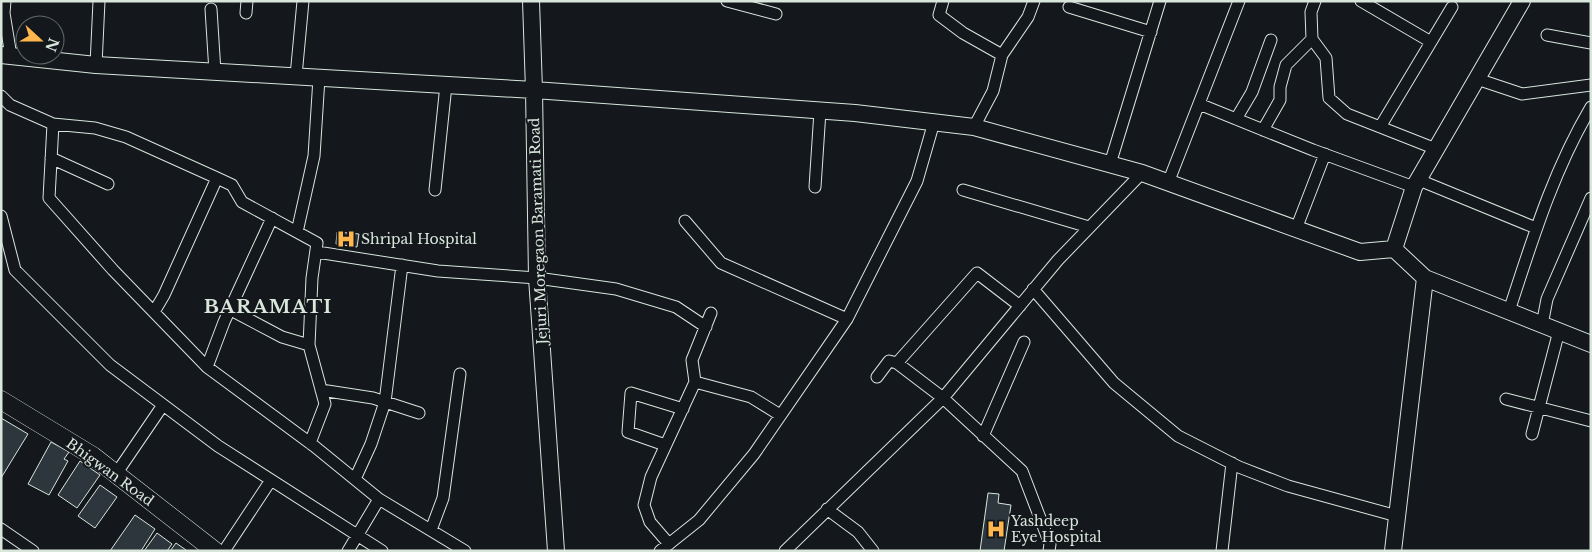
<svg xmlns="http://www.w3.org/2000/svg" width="1592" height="552" viewBox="0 0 1592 552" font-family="'Libre Baskerville',serif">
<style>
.building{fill:#2c363c;stroke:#d8e6dc}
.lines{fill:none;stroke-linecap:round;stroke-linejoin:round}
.street-casing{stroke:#d8e6dc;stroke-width:13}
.secondary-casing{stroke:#d8e6dc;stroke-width:18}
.primary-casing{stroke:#d8e6dc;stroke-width:19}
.street{stroke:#14181c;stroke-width:11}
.secondary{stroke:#14181c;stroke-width:16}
.primary{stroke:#14181c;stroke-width:18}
.labels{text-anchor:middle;stroke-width:4;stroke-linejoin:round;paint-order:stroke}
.street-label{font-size:14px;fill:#d8e6dc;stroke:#14181c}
.poi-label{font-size:14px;fill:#d8e6dc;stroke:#14181c;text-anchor:start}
.district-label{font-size:19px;font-weight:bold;letter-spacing:1px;fill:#d8e6dc;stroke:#14181c}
</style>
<rect width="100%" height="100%" fill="#14181c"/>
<path class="building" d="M337,232L359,234L357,247L336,244Z
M1,418L28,434L1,478Z
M51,442L69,452L64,459L68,461L49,495L28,484Z
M80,461L100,475L77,508L58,495Z
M100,485L117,497L95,528L78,516Z
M988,493L999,494L998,503L1011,505L1004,551H980Z
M135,515L155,529L141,551H110Z
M157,533L172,544L167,551H144Z
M176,543L186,550L185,551H170Z"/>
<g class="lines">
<g class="street-casing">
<path id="street" d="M5,1L4,13L11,56
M727,1L776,14
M943,1L939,15L963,33L1002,55L993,91L974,127
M1315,1L1311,12L1312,39L1326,58L1329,98L1347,114L1436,149
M1361,1L1431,42
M1069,7L1151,32
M211,9L215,72
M246,13L247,1
M1547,35L1591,43
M1002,55L1028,17L1034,1
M96,65L99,1
M296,76L303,1
M1477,79L1522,94L1591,85
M1,96L10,105L53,124L49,198L113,270L207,367L314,446L379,499L465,551
M1199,104L1313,150L1414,187
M1236,119L1252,92L1271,40
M53,124L95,128L126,137L217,178L232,185L242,202L317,243L312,278L309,345L325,404L310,443
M1380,127L1452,7
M1263,130L1280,100V87L1286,65L1312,39
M51,158L108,184
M1110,164L1160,1
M1419,180L1536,228
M1168,183L1239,1
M815,187L820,111
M435,190L446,85
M963,190L1089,227
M1,216L15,270L110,365L218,446L382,551
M685,221L721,263L847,319
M1296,229L1325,154
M297,232L314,156L319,78
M317,252L438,271L537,278L616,289L676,307L706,327
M1033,289L1114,383L1178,436L1239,467L1288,486L1397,516
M229,309L282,337L309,345
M1509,311C1532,241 1553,171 1591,107
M154,312L164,295L217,178
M1542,325L1547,299L1591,198
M897,363L977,273L1020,306
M207,367L224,322L272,218
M877,377L889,361L897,363L943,398L1022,471L1050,544L1049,551
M695,382L751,397L780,415
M321,390L373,398L419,413
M1506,399L1591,421
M1532,434L1559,331
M983,436L1024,342
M665,445L628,432L631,393L683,409
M116,474L163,405
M355,479L371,444L385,402L402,265
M827,509L858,532L873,551
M1,529L33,551
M431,530L443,498L460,374
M669,544L650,522L644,505L651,477L695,382L692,360L711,313
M224,551L271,480
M348,551L379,499
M660,551L699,520L754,454L847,319L917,181L934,122
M785,551L943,398L1058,260L1142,173
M1222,551L1232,463"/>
</g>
<g class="secondary-casing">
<path id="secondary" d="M531,1L534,90L537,278L556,551
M1522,1L1414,187L1394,249L1425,278L1591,344
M1,55L96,65L534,90L855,113L974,127L1142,173L1360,252L1394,249
M1393,551L1425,278"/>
</g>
<g class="primary-casing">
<path id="primary" d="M1,400L93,456L215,551"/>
</g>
<use href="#street" class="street"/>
<use href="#secondary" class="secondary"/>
<use href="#primary" class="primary"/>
</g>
<defs>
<g id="hospital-bare" transform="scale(1.5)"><path d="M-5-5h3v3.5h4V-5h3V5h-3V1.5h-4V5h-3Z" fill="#ffb74d" stroke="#14181c" stroke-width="2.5" paint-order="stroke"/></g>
</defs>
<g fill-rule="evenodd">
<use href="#hospital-bare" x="346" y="239"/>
<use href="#hospital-bare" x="996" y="529"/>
</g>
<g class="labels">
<g class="street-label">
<text transform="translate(538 231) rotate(-92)" y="5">Jejuri Moregaon Baramati Road</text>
<text transform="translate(110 472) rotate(36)" y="5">Bhigwan Road</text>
</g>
<g class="poi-label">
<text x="361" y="244">Shripal Hospital</text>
<text x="1011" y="526">Yashdeep<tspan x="1011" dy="16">Eye Hospital</tspan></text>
</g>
<g class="district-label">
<text x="268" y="313">BARAMATI</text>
</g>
</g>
<rect width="1592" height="552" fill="none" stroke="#d8e6dc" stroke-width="5"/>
<g transform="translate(40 40) rotate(111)"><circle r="24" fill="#14181c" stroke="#626a69"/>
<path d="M0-4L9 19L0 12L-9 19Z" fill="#ffb74d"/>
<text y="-8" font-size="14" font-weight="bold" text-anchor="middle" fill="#d8e6dc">N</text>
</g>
</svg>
